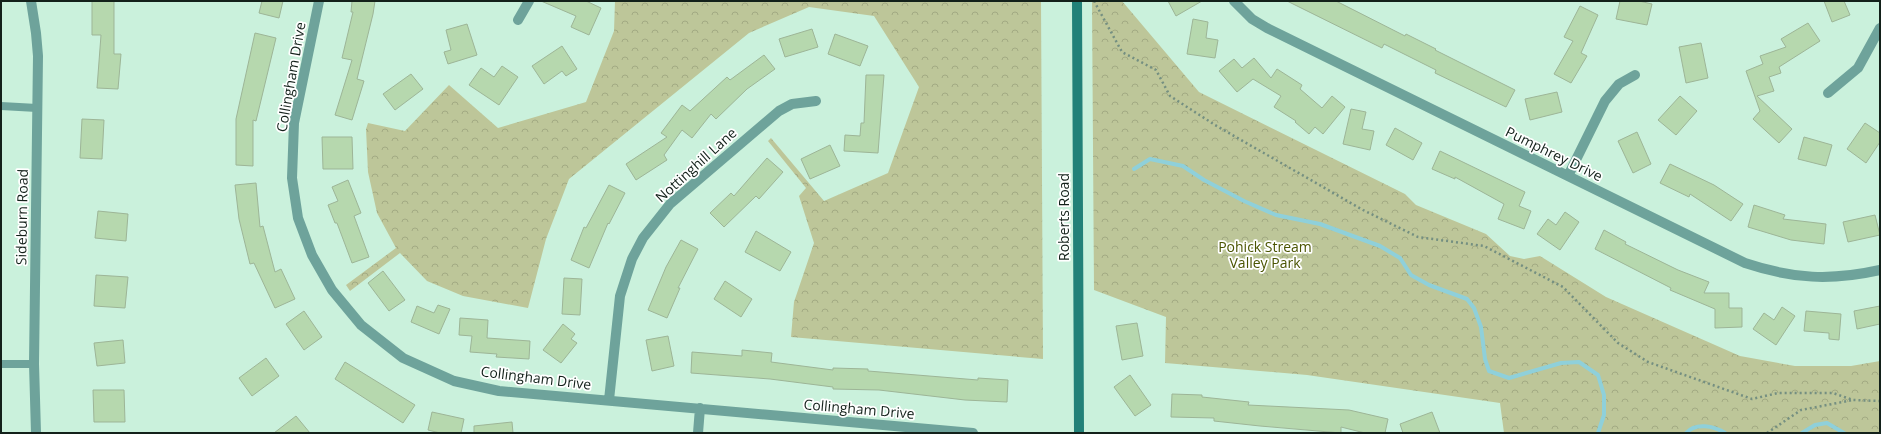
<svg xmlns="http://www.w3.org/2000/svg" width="1881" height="434" viewBox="0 0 1881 434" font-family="'Open Sans',sans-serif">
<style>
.forest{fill:url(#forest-crowns)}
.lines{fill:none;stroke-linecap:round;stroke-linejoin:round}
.stream{stroke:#8fd0da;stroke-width:4}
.building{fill:#b6d8ae;stroke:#9db597}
.path{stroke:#748f81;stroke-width:2.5;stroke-dasharray:2 3;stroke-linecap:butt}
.service{stroke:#6ea39b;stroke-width:8}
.minor{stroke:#6ea39b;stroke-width:10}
.tertiary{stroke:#6ea39b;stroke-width:10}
.secondary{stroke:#228178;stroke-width:10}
.labels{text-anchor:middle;stroke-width:3.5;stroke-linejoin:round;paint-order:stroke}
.street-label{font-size:14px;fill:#13211a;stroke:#fff}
.park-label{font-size:14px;fill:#4a5401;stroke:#fff}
</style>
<defs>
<pattern id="forest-crowns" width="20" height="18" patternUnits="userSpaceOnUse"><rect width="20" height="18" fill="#bdc699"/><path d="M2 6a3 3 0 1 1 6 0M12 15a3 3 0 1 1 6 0" fill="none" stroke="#a2aa83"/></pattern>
</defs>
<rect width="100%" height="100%" fill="#caf1dc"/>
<path class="forest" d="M615,1H1041L1043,359L791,337L794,302L814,243L799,196L806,188L768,141L771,138L824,201L888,173L919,87L874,16L809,7L749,33L569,179L546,239L528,308L463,296L427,281L400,253L350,291L346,285L396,248L377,213L368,172L366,129L368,123L405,131L449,85L498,128L586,102L614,31Z
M1092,1H1122L1199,92L1405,194L1416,205L1486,234L1510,256L1524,259L1540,256L1606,297L1740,356L1795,366H1851L1880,361V433H1504L1500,403L1307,375L1165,363L1166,317L1094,290Z"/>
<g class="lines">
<path class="stream" d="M1134,169L1150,159L1183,166L1204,180L1244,201L1276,215L1320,224L1380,246L1400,258L1411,275L1429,285L1467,299L1474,308L1481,327L1485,359L1489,371L1509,378L1561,363L1579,362L1598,375L1604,395V415L1598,433
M1686,433C1696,422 1714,426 1725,433
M1802,433L1815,425L1827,423L1844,433"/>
</g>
<path class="building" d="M92,1H114V54H121L118,89L97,88L101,35H92Z
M262,1H283L279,18L259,13Z
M352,1H375L373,14L357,79L364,81L352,120L335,115L352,60L342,58L353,12H351Z
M541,1H586L601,8L589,35L571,27L576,16Z
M1168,1H1202L1176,16Z
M1287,1H1336L1405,36L1406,34L1436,49L1435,50L1515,90L1506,107L1435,73L1436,70L1384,44L1382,48Z
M1620,1H1639L1652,4L1647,25L1616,19Z
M1824,1H1844L1850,15L1832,22Z
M1580,6L1598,15L1581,53L1587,56L1571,83L1554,74L1573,41L1564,37Z
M1193,19L1208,22L1206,38L1218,40L1215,58L1187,54Z
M1808,23L1820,41L1779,67L1781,73L1769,77L1774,91L1757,96L1792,129L1779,143L1753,119L1760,111L1746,71L1763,64L1760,56L1786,47L1781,39Z
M467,24L477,55L448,64L444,52L451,50L446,30Z
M812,29L818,47L785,57L779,39Z
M255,33L276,38L256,121L253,120V166L236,165V119Z
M835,34L868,46L860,66L828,54Z
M1701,43L1708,78L1686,83L1679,47Z
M562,46L577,69L566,76L562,71L544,84L532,66Z
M764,55L775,69L747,89L716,119L711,114L692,138L682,130L664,155L667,160L636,180L626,164L667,137L661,133L682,105L690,111L727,77L730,80Z
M1254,58L1271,78L1277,69L1302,85L1300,89L1322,108L1332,96L1345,107L1323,134L1315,127L1309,134L1295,122L1296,121L1274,107L1281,96L1253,79L1237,92L1219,71L1234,59L1242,68Z
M502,66L518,77L499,105L469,85L481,68L494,77Z
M411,74L423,89L395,110L383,94Z
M866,75H884L878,153L844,151L845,135L860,136L861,123H864Z
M1557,92L1562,112L1530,120L1525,99Z
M1680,96L1697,111L1676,135L1658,120Z
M1351,109L1366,112L1362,129L1374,131L1370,150L1343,144Z
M82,119L104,120L102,159L80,158Z
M1865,123L1880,133V142L1866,163L1847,149Z
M1395,128L1422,143L1413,160L1386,145Z
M1637,132L1651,164L1633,173L1618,141Z
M322,137H352L353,169H323Z
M1804,137L1832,145L1826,166L1798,159Z
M830,145L840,166L810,179L801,159Z
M1440,151L1525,192L1519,206L1531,211L1524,229L1498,219L1504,204L1455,177V179L1432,169Z
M767,158L783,172L759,199L756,196L724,227L710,213L731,193L734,196Z
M1670,164L1714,185L1743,204L1731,221L1690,194L1689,197L1660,183Z
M348,180L361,213L354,216L369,257L352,263L337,223H335L328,205L338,201L332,187Z
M256,183L260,227L263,226L275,272L281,269L295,299L275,308L254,263L250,264L239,219L235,185Z
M609,185L625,193L609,224L608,223L589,268L571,260L584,227L586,228Z
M1754,205L1785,215L1783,219L1826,224L1824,244L1791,240L1748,227Z
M98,211L128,214L126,241L95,238Z
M1565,212L1579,222L1560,250L1537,234L1548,219L1556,225Z
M1875,215L1880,235L1848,242L1843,222Z
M1604,230L1626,242L1625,244L1678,270L1709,282L1704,293H1729V308H1742V327L1715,328V309L1670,290L1671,288L1595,249Z
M756,231L791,252L780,271L745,252Z
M681,240L698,249L678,288H680L667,318L648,310L666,267Z
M383,271L405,300L389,311L368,283Z
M96,275L128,277L125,308L94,306Z
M564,278L582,279L580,315L562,314Z
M725,281L752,299L741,317L714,299Z
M438,305L450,309L439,334L411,322L417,306L434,313Z
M1880,306V324L1857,329L1854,311Z
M1782,307L1795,316L1776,345L1753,329L1764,313L1774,320Z
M304,311L322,337L304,350L286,324Z
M1806,311L1841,314L1839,340L1829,339V333L1804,331Z
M460,318L488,320L487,338L530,341L529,359L496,357L497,354L470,352L472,336L459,335Z
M1137,323L1143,356L1122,360L1116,326Z
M563,324L575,334L571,339L577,343L561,363L543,350Z
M668,336L674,366L652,371L646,340Z
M123,340L125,363L97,366L94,343Z
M742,350L772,353L771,362L833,370V368L868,369V371L978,380V378L1008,380L1007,402L965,400L879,390L833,389V387L770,379L691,373L692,352L742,356Z
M266,358L279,376L252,396L239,378Z
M345,362L415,405L403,423L335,379Z
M1130,375L1151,405L1135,416L1114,387Z
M93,390H124L125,422H94Z
M1172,394L1202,395V397L1249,402L1248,405L1349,410L1388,419L1385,433H1365L1341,427V433L1260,426L1214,421V418L1171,417Z
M432,412L464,419L461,433H440L428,430Z
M1432,412L1440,433H1403L1400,424Z
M296,416L310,433H274Z
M512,422L513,433H474V426Z"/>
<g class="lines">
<path class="path" d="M1094,1L1122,52L1156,70L1170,96L1215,125L1363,210L1418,237L1484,246L1563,287L1618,343L1648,362L1752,399L1778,393H1833L1853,400L1880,401
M1767,433L1801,410L1853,400"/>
<path class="service" d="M1,106L37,108
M1,364H34"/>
<path class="minor" d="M319,1L294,123L292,178L298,218L312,255L332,290L361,325L403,358L454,381L499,391L973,433
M1234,1L1252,19L1267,28L1745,263C1793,279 1831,281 1880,270
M518,20L529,1
M1828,93L1858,68L1880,28
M1568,176L1605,101L1619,84L1635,75
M609,400L620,296L632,259L643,238L670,204L779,111L792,104L816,101
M698,433L700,408"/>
<path class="tertiary" d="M31,1L36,33L38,56L34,364L36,433"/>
<path class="secondary" d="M1077,1L1079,433"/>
</g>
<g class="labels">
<g class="street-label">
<text transform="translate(291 77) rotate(-80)" y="5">Collingham Drive</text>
<text transform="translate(1554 154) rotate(26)" y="5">Pumphrey Drive</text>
<text transform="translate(696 165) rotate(-42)" y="5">Nottinghill Lane</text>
<text transform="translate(22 217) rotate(-89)" y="5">Sideburn Road</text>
<text transform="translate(1064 217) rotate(-90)" y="5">Roberts Road</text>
<text transform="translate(536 378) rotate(7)" y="5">Collingham Drive</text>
<text transform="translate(859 409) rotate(5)" y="5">Collingham Drive</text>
</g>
<g class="park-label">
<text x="1265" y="252">Pohick Stream<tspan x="1265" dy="16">Valley Park</tspan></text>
</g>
</g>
<rect width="1881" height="434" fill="none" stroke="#13211a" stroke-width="4"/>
</svg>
